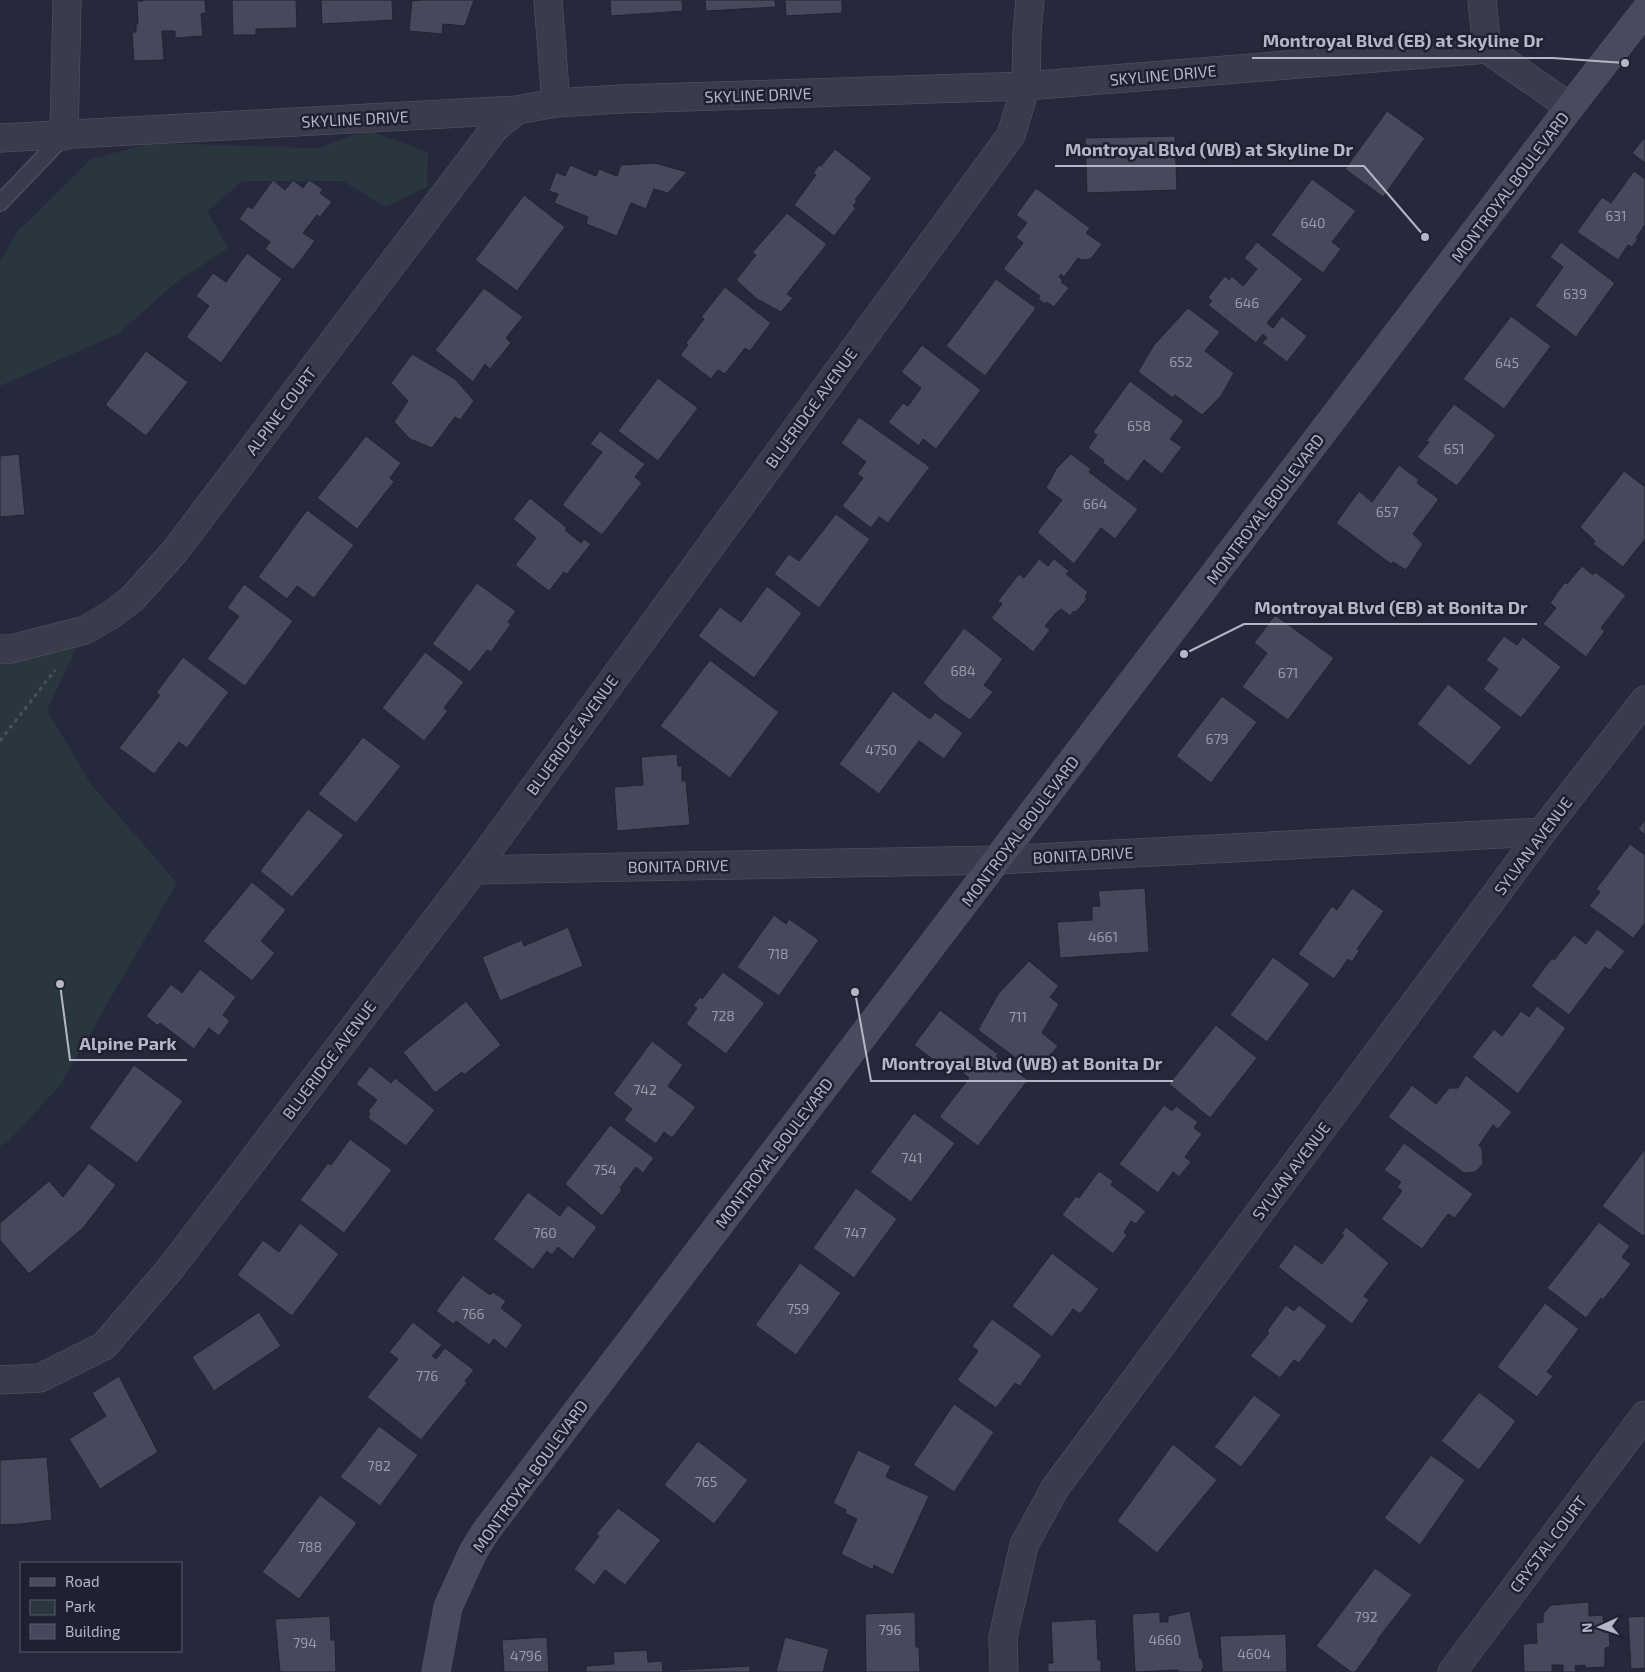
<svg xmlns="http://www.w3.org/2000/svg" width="1645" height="1672" viewBox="0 0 1645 1672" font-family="'Exo 2',sans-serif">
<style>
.green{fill:#29363d}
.building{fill:#46485c;stroke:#212332}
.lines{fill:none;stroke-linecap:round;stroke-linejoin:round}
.lane-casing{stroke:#555766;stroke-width:18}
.street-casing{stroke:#555766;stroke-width:29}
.secondary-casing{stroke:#555766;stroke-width:29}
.path{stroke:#465159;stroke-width:3;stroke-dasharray:4 4;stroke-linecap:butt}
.lane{stroke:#3a3c4b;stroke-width:16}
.street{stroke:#3a3c4b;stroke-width:28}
.secondary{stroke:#484a5e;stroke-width:28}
.labels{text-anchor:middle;stroke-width:5;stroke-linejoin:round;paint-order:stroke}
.number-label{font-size:14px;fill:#999bac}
.street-label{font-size:16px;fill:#b5b7c7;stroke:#1f2130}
.leader{fill:none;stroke:#b5b7c7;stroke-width:2}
.callout-dot{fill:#b5b7c7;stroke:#1f2130;stroke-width:2}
.callout-label{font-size:18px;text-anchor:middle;font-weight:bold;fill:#b5b7c7;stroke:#1f2130;stroke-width:5;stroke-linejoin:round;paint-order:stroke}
</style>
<rect width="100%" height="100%" fill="#26293b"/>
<path class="green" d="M367,130L428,152L427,187L386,207L343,181H243L207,211L228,248L174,284L118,334L0,386V261L17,232L91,159L152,143L319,148Z
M85,630L47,710L90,783L177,883L61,1084L8,1142L0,1146V659Z"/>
<path class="building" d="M143,0H205L206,13L201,14L203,36L175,38V31H162L164,60L134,61L132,32H136V24H138L137,1H143Z
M232,0H296L297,28L256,29V35H233Z
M321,0H392L393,20L322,24Z
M422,0H474L465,26L443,24L442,34L409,31L412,1Z
M610,0H682L683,11L611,16Z
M705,0H775L776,7L706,11Z
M785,0H842V13L786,16Z
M1387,111L1425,138L1383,197L1345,169Z
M1175,136L1177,190L1087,193L1085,138Z
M1645,137V163L1632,153Z
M835,149L872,178L855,200L857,201L853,206L856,208L834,236L794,205L816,175L813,173L819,165L821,166Z
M655,163L687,172L668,193L654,189L646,209L631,203L617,236L586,224L588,217L554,203L558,194L549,191L556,172L565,176L570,165L596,176L599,169L617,176L621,165Z
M1634,171L1645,179V225L1636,238L1638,239L1632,247L1628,245L1618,260L1577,232L1602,197L1611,203Z
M1312,179L1356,211L1332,242L1341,249L1323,273L1271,235Z
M273,180L285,190L293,180L303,188L309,180L323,189L320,193L332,202L320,217L317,215L303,233L315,241L293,270L265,249L270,242L239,219L248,206L252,209Z
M1036,188L1090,228L1086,233L1102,244L1091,259L1081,260L1078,258L1064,277L1061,274L1059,277L1063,281L1061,282L1069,288L1054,307L1047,302L1045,304L1038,299L1040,296L1003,269L1023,243L1016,237L1027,223L1016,215Z
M524,195L565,227L517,291L475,260Z
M787,213L827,244L787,294L793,298L781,312L757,299L736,280L756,255L752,253Z
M1257,242L1303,279L1267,323L1273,328L1282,316L1307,336L1287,362L1262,343L1267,338L1263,334L1256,343L1208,305L1212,301L1208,297L1225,276L1229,280L1232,276L1243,286L1257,269L1244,258Z
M1561,242L1615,283L1576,337L1535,306L1563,267L1550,257Z
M247,253L282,279L221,363L186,337L209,306L196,296L213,273L226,282Z
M996,279L1036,308L985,376L946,346Z
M725,287L771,323L750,351L745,348L725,374L718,370L711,379L680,355L688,345L686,343L704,319L701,317Z
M484,288L523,317L506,338L511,343L490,369L485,364L473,382L435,350Z
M1188,308L1220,332L1205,351L1234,373L1221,396L1202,415L1175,395L1173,398L1138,372L1154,345Z
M1511,316L1551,346L1504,409L1463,379Z
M922,345L981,390L936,449L923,439L919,446L888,422L903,403L908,406L921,388L901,372Z
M146,351L188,382L146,436L105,405Z
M412,354L455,379L474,401L460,420L455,417L432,448L410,439L394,422L408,401L391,383Z
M658,378L698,408L658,461L618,431Z
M1130,381L1184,421L1170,439L1182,447L1162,474L1144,460L1128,482L1103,463L1104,460L1088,448L1097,435L1093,432Z
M1454,404L1496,435L1457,486L1417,457L1429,442L1426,441Z
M859,417L930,467L888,523L879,517L871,528L842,506L863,478L857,474L866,462L841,443Z
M600,431L645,464L635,477L642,483L602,535L562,505L602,452L590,444Z
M366,436L401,463L390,478L394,482L357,529L317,498Z
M19,454L25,515L0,517V456Z
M1071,454L1091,469L1089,472L1138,509L1115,539L1101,528L1074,564L1037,532L1062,500L1046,488L1056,469Z
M1399,465L1419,480L1417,483L1439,499L1413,534L1423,544L1406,570L1393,562L1391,564L1336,523L1359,491L1372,502Z
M1624,471L1645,487V539L1623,567L1593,544L1595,541L1580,527Z
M530,498L567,528L565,530L581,543L584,539L591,544L567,574L564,572L549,591L515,565L536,538L513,519Z
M307,510L354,545L314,598L297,586L287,599L258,577Z
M836,514L870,539L819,608L774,574L789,554L799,561Z
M1039,559L1048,566L1054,559L1069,571L1066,574L1088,592L1085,597L1087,599L1076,612L1074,611L1070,616L1061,609L1055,614L1045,626L1050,630L1033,652L991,618L1002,604L998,601L1019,574L1024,578Z
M1582,566L1593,575L1595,572L1626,595L1601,628L1605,631L1586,657L1543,624L1556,608L1550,603L1565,582L1567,584Z
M477,583L516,611L508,622L511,624L491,652L487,650L470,672L432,644Z
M244,584L293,621L245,686L207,659L239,616L227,608Z
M767,586L802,613L754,678L698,636L720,607L741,622Z
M1275,615L1334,658L1288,720L1242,687L1267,653L1254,643Z
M964,628L1003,659L984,685L993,692L970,720L941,700L923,683Z
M1504,636L1517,645L1523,637L1561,667L1521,718L1483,689L1498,669L1486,660Z
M425,652L464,682L444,708L448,711L424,741L382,708Z
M183,657L229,692L187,748L179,742L154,774L119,748L160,695L156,693Z
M710,660L779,712L730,778L660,726Z
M1448,684L1502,727L1470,766L1417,724Z
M893,691L930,719L935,712L963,733L944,759L919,741L879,794L839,764Z
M1222,696L1257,722L1211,783L1176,756Z
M363,737L401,766L356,823L318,794Z
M677,754L678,766H682V781H686L690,825L617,831L614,787L643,785L641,757Z
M308,809L344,835L292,897L260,871Z
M1645,820V835L1638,829Z
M1630,844L1645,855V923L1633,938L1589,906L1600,892L1596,889Z
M252,882L286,910L261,941L275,953L252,981L203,941Z
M1145,888L1149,952L1060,958L1057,922L1092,920V906H1100L1098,891Z
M1352,888L1384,911L1357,949L1359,951L1352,962L1348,959L1334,979L1298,954L1332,906L1337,910Z
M774,915L786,924L789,919L819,940L779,996L737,967Z
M568,927L583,966L500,1001L482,957L522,940L524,946Z
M1597,929L1625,951L1610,970L1605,967L1569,1015L1531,986L1552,958L1554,960L1574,935L1586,944Z
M1273,957L1310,984L1267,1042L1230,1015Z
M1029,961L1059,986L1050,997L1059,1004L1042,1033L1058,1046L1036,1073L978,1030L998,994Z
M200,969L236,997L223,1015L229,1020V1022L219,1036L209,1028L194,1049L160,1023L158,1026L146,1016L171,984L182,993Z
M723,972L765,1003L726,1054L686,1024L697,1008L693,1006L700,997L702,999Z
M466,1001L501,1045L464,1075L462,1072L435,1093L403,1052Z
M1537,1006L1566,1028L1518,1094L1472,1057L1494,1029L1502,1036L1521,1011L1529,1017Z
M940,1010L998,1054L996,1056L1028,1080L978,1146L939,1117L969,1078L952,1064L947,1070L914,1045Z
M1216,1025L1257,1058L1210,1118L1169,1084Z
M652,1041L683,1065L668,1086L696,1107L672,1138L664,1132L656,1144L624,1120L632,1109L613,1094Z
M134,1065L183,1101L137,1163L89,1128Z
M370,1066L391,1083L395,1078L435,1110L406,1146L368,1118L370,1114L368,1111L377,1100L356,1084Z
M1466,1075L1512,1112L1498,1129L1493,1125L1479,1145L1482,1149L1483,1164L1475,1172L1464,1173L1388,1117L1412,1085L1436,1104L1449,1088H1458Z
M1164,1105L1172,1111L1176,1106L1198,1122L1194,1128L1202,1134L1185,1157L1191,1162L1179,1177L1173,1172L1158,1193L1119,1164Z
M914,1113L955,1143L911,1202L870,1172Z
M610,1125L654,1158L643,1173L636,1167L620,1188L622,1190L602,1216L565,1184Z
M350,1139L392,1170L344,1233L300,1200L328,1163L331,1165Z
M1404,1143L1473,1194L1455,1218L1448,1214L1422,1249L1381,1219L1402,1191L1397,1187L1401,1182L1384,1170Z
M1645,1149V1234L1643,1236L1602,1206Z
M89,1163L116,1185L83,1228L29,1274L0,1240V1223L49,1181L63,1197Z
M1099,1171L1113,1181L1111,1185L1146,1211L1136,1224L1131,1221L1124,1232L1127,1235L1113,1254L1062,1215L1076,1196L1079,1198Z
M856,1188L897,1219L854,1278L813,1248Z
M528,1192L560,1216L568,1205L597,1227L573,1259L558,1247L552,1255L547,1251L533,1270L493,1239Z
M1599,1222L1630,1246L1622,1257L1631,1264L1603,1300L1601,1298L1586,1318L1547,1288Z
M300,1223L339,1254L292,1316L237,1275L263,1240L279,1252Z
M1346,1227L1389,1263L1364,1296L1369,1300L1352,1324L1278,1267L1295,1244L1322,1264L1344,1235L1341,1234Z
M1052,1253L1099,1289L1080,1314L1073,1309L1052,1337L1012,1306Z
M800,1263L841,1293L796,1355L755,1325Z
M463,1275L490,1295L493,1292L506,1301L501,1308L523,1325L506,1349L494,1339L489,1345L456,1321L453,1324L436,1311Z
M1545,1303L1579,1329L1547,1372L1553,1376L1537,1397L1497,1367Z
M1286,1305L1294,1311L1299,1305L1327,1326L1299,1363L1294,1360L1280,1378L1250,1356L1269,1333L1267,1331Z
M259,1312L281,1346L214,1391L192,1357Z
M992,1319L1042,1355L1020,1386L1015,1383L996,1408L957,1380L978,1351L972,1346Z
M413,1322L442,1345L432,1356L436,1359L445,1348L474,1370L465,1381L467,1383L421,1440L367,1397L398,1359L389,1352Z
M119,1376L158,1452L100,1489L69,1439L106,1416L92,1393Z
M1479,1392L1516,1421L1479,1470L1441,1441Z
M1254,1395L1281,1415L1241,1467L1214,1447Z
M954,1404L994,1432L954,1492L913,1465Z
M379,1426L418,1455L380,1506L340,1477Z
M698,1441L748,1480L714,1524L664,1485Z
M1173,1444L1217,1480L1157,1553L1117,1521Z
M858,1450L891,1466L886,1477L929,1496L893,1575L874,1565L873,1570L841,1554L857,1519L845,1513L846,1510L833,1503Z
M1431,1455L1465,1480L1420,1545L1384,1518Z
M47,1457L52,1520L21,1524L0,1525V1460Z
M320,1495L357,1523L299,1599L262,1572Z
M618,1508L661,1540L625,1585L605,1570L594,1585L574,1569L599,1536L596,1534Z
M1375,1568L1412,1595L1377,1640L1378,1641L1355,1672H1351L1316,1646Z
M1589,1602V1616L1603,1615L1604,1632H1609L1610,1647L1605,1648V1667L1586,1668L1585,1665L1575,1666L1576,1672H1563V1665H1552V1672H1524L1523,1644L1537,1643L1536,1623L1543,1622V1614L1551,1605Z
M1190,1611L1200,1659L1202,1658L1204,1668L1202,1669V1672H1178V1670L1135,1672L1132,1614L1160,1612V1622H1168V1616Z
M915,1612L916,1647H919L920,1672H866L865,1614Z
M330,1616L331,1640H335L336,1672H280L275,1619Z
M1645,1616V1668L1631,1669L1628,1617Z
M1096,1619L1098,1660H1101V1672H1048V1663H1053L1051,1622Z
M1286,1634L1287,1672H1222L1220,1636Z
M547,1637L549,1672H504L502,1640Z
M785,1637L829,1649L823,1672H776Z
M647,1650L648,1662L662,1661L663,1672H586V1666L614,1664L613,1652Z
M750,1666V1672H679L678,1670Z"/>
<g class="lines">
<g class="lane-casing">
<path id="lane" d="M0,203L64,136"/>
</g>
<g class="street-casing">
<path id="street" d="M548,0L556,103
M1482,0L1487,49
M64,136L67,0
M0,138L517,110L556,103L621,99L1026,86L1487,49L1570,107
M0,649H11L85,630L111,615L132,599L175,551L495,128L517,110
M474,870L998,860L1542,832
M0,1380L40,1378L104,1346L170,1269L474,870L1011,135L1026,86L1027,32L1030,0
M1004,1672L1003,1637L1024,1545L1055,1488L1542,832L1645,700
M1452,1672L1645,1415"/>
</g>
<g class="secondary-casing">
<path id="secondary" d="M436,1672L448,1607L473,1552L486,1531L1570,107L1645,11"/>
</g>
<path class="path" d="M0,741L55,670"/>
<use href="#lane" class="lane"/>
<use href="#street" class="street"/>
<use href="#secondary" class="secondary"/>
</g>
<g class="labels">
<g class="number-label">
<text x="1616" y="221">631</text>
<text x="1313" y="228">640</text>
<text x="1575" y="299">639</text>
<text x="1247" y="308">646</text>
<text x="1181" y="367">652</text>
<text x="1507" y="368">645</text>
<text x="1139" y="431">658</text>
<text x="1454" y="454">651</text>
<text x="1095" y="509">664</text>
<text x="1387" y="517">657</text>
<text x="963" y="676">684</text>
<text x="1288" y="678">671</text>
<text x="1217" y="744">679</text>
<text x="881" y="755">4750</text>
<text x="1103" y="942">4661</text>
<text x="778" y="959">718</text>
<text x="723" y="1021">728</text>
<text x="1018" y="1022">711</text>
<text x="645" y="1095">742</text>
<text x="912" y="1163">741</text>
<text x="605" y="1175">754</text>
<text x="545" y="1238">760</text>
<text x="855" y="1238">747</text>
<text x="798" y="1314">759</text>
<text x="473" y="1319">766</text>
<text x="427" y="1381">776</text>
<text x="379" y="1471">782</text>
<text x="706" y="1487">765</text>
<text x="310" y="1552">788</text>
<text x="1366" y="1622">792</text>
<text x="890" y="1635">796</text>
<text x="1165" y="1645">4660</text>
<text x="305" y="1648">794</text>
<text x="1254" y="1659">4604</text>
<text x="526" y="1661">4796</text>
</g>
<g class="street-label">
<text transform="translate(1163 75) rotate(-5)" y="6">SKYLINE DRIVE</text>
<text transform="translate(758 95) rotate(-2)" y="6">SKYLINE DRIVE</text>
<text transform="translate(355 119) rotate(-3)" y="6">SKYLINE DRIVE</text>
<text transform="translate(1510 187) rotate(-53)" y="6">MONTROYAL BOULEVARD</text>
<text transform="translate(811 408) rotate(-54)" y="6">BLUERIDGE AVENUE</text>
<text transform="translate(281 411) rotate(-53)" y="6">ALPINE COURT</text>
<text transform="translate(1265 509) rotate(-53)" y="6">MONTROYAL BOULEVARD</text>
<text transform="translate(572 735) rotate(-54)" y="6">BLUERIDGE AVENUE</text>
<text transform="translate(1020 831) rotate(-53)" y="6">MONTROYAL BOULEVARD</text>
<text transform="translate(1533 846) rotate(-53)" y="6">SYLVAN AVENUE</text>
<text transform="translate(1083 855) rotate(-3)" y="6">BONITA DRIVE</text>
<text transform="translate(678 866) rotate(-1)" y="6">BONITA DRIVE</text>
<text transform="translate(329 1060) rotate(-53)" y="6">BLUERIDGE AVENUE</text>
<text transform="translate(774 1153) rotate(-53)" y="6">MONTROYAL BOULEVARD</text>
<text transform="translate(1291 1171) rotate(-53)" y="6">SYLVAN AVENUE</text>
<text transform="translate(530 1476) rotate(-54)" y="6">MONTROYAL BOULEVARD</text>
<text transform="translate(1548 1544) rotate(-53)" y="6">CRYSTAL COURT</text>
</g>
</g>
<path class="leader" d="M1625 63L1553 58H1252M1425 237L1364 166H1055M1184 654L1244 624H1537M60 984L70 1060H187M855 992L871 1081H1173"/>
<g class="callout-dot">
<circle cx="1625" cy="63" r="5"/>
<circle cx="1425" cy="237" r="5"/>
<circle cx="1184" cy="654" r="5"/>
<circle cx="60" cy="984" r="5"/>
<circle cx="855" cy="992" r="5"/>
</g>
<g class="callout-label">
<text x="1403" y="47">Montroyal Blvd (EB) at Skyline Dr</text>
<text x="1209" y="156">Montroyal Blvd (WB) at Skyline Dr</text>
<text x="1391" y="614">Montroyal Blvd (EB) at Bonita Dr</text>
<text x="128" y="1050">Alpine Park</text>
<text x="1022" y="1070">Montroyal Blvd (WB) at Bonita Dr</text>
</g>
<rect x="20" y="1562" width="162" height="90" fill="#1f2130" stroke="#5b5d6c"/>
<rect x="30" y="1578" width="25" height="8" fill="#484a5e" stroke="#5b5d6c"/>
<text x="65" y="1587" font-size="15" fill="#b5b7c7">Road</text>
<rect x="30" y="1600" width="25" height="15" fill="#29363d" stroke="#5b5d6c"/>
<text x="65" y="1612" font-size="15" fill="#b5b7c7">Park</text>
<rect x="30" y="1624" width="25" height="15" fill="#46485c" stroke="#5b5d6c"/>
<text x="65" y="1637" font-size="15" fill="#b5b7c7">Building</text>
<g transform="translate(1600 1627) rotate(267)" stroke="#1f2130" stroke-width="4" paint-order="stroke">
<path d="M0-4L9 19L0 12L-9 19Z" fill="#b5b7c7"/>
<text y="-8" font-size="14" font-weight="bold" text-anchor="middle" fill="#b5b7c7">N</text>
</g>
</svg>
